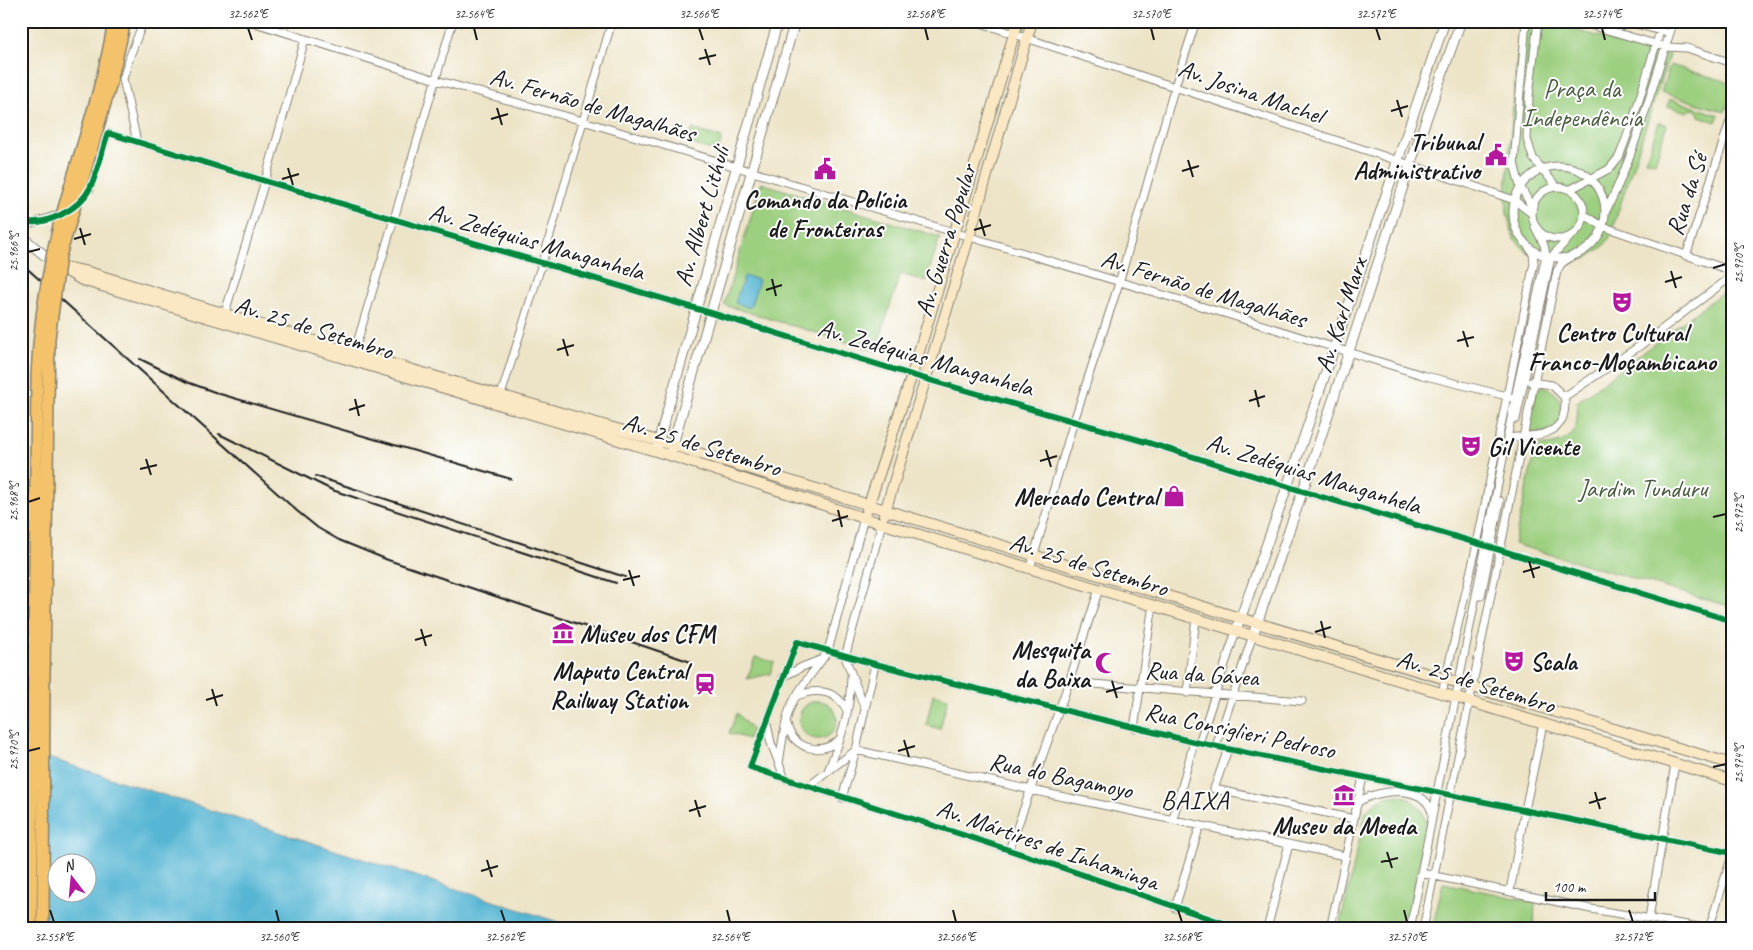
<svg xmlns="http://www.w3.org/2000/svg" width="1753" height="950" viewBox="0 0 1753 950" font-family="Caveat,sans-serif">
<style>
.green{fill:#9ccf7f;stroke:#5c764e}
.water{fill:#54b5d3;stroke:#386878;fill-rule:evenodd}
.lines{fill:none;stroke-linecap:round;stroke-linejoin:round}
.minor-casing{stroke:#848072;stroke-width:9}
.tertiary-casing{stroke:#848072;stroke-width:11}
.secondary-casing{stroke:#848072;stroke-width:12}
.minor{stroke:#fff;stroke-width:7}
.tertiary{stroke:#fff;stroke-width:9}
.secondary{stroke:#fae7c3;stroke-width:10}
.rail{stroke:#1c1c1c;stroke-width:2}
.trunk-bridge-casing{stroke:#848072;stroke-width:14;stroke-linecap:butt}
.trunk-bridge{stroke:#f3c26a;stroke-width:11}
.cycleway-casing{stroke:#fff;stroke-width:9}
.cycleway{stroke:#00873e;stroke-width:6}
.ticks{fill:none;stroke:#1c1c1c;stroke-width:2}
.labels{text-anchor:middle;stroke-width:4;stroke-linejoin:round;paint-order:stroke}
.park-label{font-size:25px;fill:#495b3f;stroke:#fff}
.street-label{font-size:25px;fill:#1c1c1c;stroke:#fff}
.poi-label{font-size:25px;font-weight:bold;fill:#1c1c1c;stroke:#fff;text-anchor:end}
.neighbourhood-label{font-size:26px;letter-spacing:1px;fill:#1c1c1c;stroke:#fff}
.neatline{fill:none;stroke:#1c1c1c;stroke-width:2}
.ticks-label{font-size:12px;text-anchor:middle;fill:#1c1c1c}
</style>
<rect width="100%" height="100%" fill="#fff"/>
<filter id="ink" filterUnits="userSpaceOnUse"><feTurbulence type="fractalNoise" baseFrequency=".02" numOctaves="2"/><feDisplacementMap in="SourceGraphic" scale="10" xChannelSelector="R" yChannelSelector="G"/><feConvolveMatrix kernelMatrix="1 2 1 2 8 2 1 2 1" color-interpolation-filters="sRGB"/></filter>
<filter id="wash" filterUnits="userSpaceOnUse"><feTurbulence type="fractalNoise" baseFrequency=".0096" numOctaves="4" result="noise"/><feDisplacementMap in="SourceGraphic" scale="20" xChannelSelector="R" yChannelSelector="G"/><feGaussianBlur stdDeviation="1.12" result="paint"/><feColorMatrix in="noise" values="0 0 0 0 0 0 0 0 0 0 0 0 0 0 0 0 0 1.4 0 .05"/><feComposite in="paint" operator="in"/></filter>
<g filter="url(#wash)">
<rect width="100%" height="100%" fill="#ede4c7"/>
<path class="green" d="M1520,21H1541L1669,55L1610,237L1604,246L1588,257L1570,264L1529,254L1514,239L1507,214L1506,192Z
M1670,65L1732,83V91L1725,112L1661,92Z
M1670,99L1719,115L1716,122L1699,116L1698,112L1694,109L1690,110L1687,112L1667,106Z
M1659,122L1667,125L1655,163L1646,160Z
M692,129L722,138L718,152L688,143Z
M761,183L940,237L926,281L900,274L876,351L724,305Z
M1732,285V607L1514,544L1536,446C1569,444 1580,436 1577,402Z
M1541,386C1557,390 1562,400 1563,416L1551,432L1528,433L1537,389Z
M755,657L774,662L770,674L747,679Z
M933,694L948,698L940,729L926,725Z
M799 720a19 19 0 1 1 38 0a19 19 0 1 1-38 0Z
M737,713L752,730L748,739L729,733Z
M1402,795C1419,803 1424,810 1426,828L1406,929H1341L1340,925L1366,811C1379,798 1384,796 1402,795Z
M1443,883L1535,902L1534,927L1521,929H1432Z"/>
<path class="water" d="M744,276L759,280L750,308L735,303Z
M21,749L55,760L580,929H21ZM58,862H88V892H58Z"/>
</g>
<g filter="url(#ink)">
<g class="lines">
<g class="minor-casing">
<path id="minor" d="M249,21L436,80L583,121L1227,314L1422,375L1515,398
M975,21L1468,184L1514,200L1531,213
M1526,21L1514,163L1520,186L1532,207
M1538,21L1529,96L1527,139L1533,158L1556,186
M1576,21L1666,47L1687,48L1732,63
M1626,21L1664,32
M137,142L123,79L130,56L142,25
M1513 212a46 46 0 1 1 92 0a46 46 0 1 1-92 0Z
M1532 213a26 26 0 1 1 52 0a26 26 0 1 1-52 0Z
M1571,189L1609,169L1619,157L1633,120L1663,21
M78,201L90,189L108,133L265,181L711,313L912,375L1146,442L1302,491L1500,550L1732,621
M1605,213C1636,153 1652,85 1674,21
M1585,215L1602,226L1732,271
M21,221L33,223L64,213
M1686,256L1732,115
M224,316L265,181L305,39
M354,353L453,21
M501,395L542,263L612,21
M1564,397L1641,345L1732,276
M1516,419L1551,257L1571,236
M1507,438C1526,435 1556,439 1563,417C1565,410 1566,404 1564,397L1552,385L1531,382
M1030,568L1074,421L1119,283L1175,86L1196,21
M1481,596L1500,501
M783,677L802,667L820,660
M1069,682L1302,701
M1187,693L1196,618
M1442,693L1477,544L1534,263L1533,254L1528,246
M797,696C817,687 838,691 847,711
M865,709L845,657L882,523
M767,724L771,743L785,779
M787,725C794,750 822,756 840,739
M1134,728L1153,605
M1199,743L1236,631
M1216,746L1253,635
M1228,749L1214,789L1354,819
M779,763C782,746 784,722 791,706C800,686 816,669 828,651L864,518
M828,771C842,736 850,715 851,676
M809,786L856,750L1031,790L1345,856
M842,798L856,750L875,664
M1357,803C1377,789 1424,783 1432,813
M1173,819L1194,742
M1009,850L1069,682L1099,589
M1421,873L1591,909L1711,929
M1510,891L1525,810L1543,724
M1175,908L1200,825
M1649,918L1675,764
M1242,929C1164,904 1087,875 1009,850C923,821 836,796 750,767L797,642L875,664L1194,742L1732,853
M1267,929L1289,844
M1330,929L1363,777
M1410,929L1515,398L1546,255L1544,245L1535,227
M1423,929L1557,271L1561,264L1575,254
M1709,929L1732,855"/>
</g>
<g class="tertiary-casing">
<path id="tertiary" d="M21,236L55,264
M657,447L778,21
M671,451L795,21
M1236,631L1287,487L1445,21
M1253,635L1312,464L1410,165L1461,21"/>
</g>
<g class="secondary-casing">
<path id="secondary" d="M142,25L146,21
M62,268L82,280L669,455L864,518L1732,781
M68,268L88,272L354,353L672,445L1240,618L1732,764
M867,510L912,375L1018,21
M884,515L969,237L1032,21"/>
</g>
<use href="#minor" class="minor"/>
<use href="#tertiary" class="tertiary"/>
<use href="#secondary" class="secondary"/>
<path class="rail" d="M21,263L297,511L318,528L339,540L388,560L691,662
M140,359L187,382L220,394L511,479
M219,434L332,490L616,583
M315,476L625,577"/>
<g class="trunk-bridge-casing">
<path id="trunk-bridge" d="M31,929L37,376C39,325 47,275 59,226C77,158 103,91 114,21
M43,929L44,676L49,338L60,256L110,86L125,21"/>
</g>
<use href="#trunk-bridge" class="trunk-bridge"/>
<g class="cycleway-casing">
<path id="cycleway" d="M21,221C45,227 79,210 90,188C98,172 102,150 108,133L265,181L711,313L912,375L1146,442L1302,491L1500,550L1732,621
M1242,929C1164,904 1087,875 1009,850C923,821 836,796 750,767L797,642L875,664L1194,742L1732,853"/>
</g>
<use href="#cycleway" class="cycleway"/>
</g>
</g>
<path class="ticks" d="M248,28L252,40M474,28L477,40M699,28L703,40M925,28L928,40M1151,28L1154,40M1376,28L1380,40M1602,28L1605,40M705,49L710,65M699,59L716,55M1397,100L1402,117M497,108L502,125M1391,111L1408,106M491,119L508,114M1188,160L1193,177M288,168L293,185M1182,171L1199,166M282,179L299,174M980,219L985,236M80,228L85,245M974,230L991,225M74,239L91,234M28,252L40,249M1713,268L1726,264M1671,271L1676,288M772,279L776,296M1665,282L1682,277M766,290L782,285M1463,331L1468,347M563,339L568,356M1457,341L1474,337M557,350L574,345M1255,390L1259,407M355,399L359,416M1249,401L1265,396M349,410L365,405M1046,450L1051,467M146,459L151,475M1040,461L1057,456M140,469L157,465M28,502L40,498M838,510L842,527M1713,517L1726,514M832,521L848,516M1529,561L1534,578M629,570L634,586M1523,572L1540,567M623,580L640,576M1321,621L1325,638M421,629L426,646M1315,632L1331,627M415,640L432,635M1112,681L1117,698M212,689L217,706M1106,692L1123,687M206,700L223,695M904,740L909,757M28,751L40,748M898,751L915,746M1713,767L1726,764M1595,792L1600,809M695,800L700,817M1589,803L1606,798M689,811L706,806M1387,852L1392,868M487,860L492,877M1381,862L1398,858M481,871L498,866M50,910L54,922M276,910L279,922M501,910L505,922M727,910L730,922M953,910L956,922M1178,910L1182,922M1404,910L1407,922M1629,910L1633,922"/>
<defs>
<g id="civic-bare" transform="scale(1.725)"><path d="M-.6-6.5H3V-4.5H.6V-3L4-1V1h2V6H-6V1h2V-1L-.6-3ZM-1.2 2.5V6h2.4V2.5Z" fill="#b5179e" stroke="#fff" stroke-width="2.5" paint-order="stroke"/></g>
<g id="theatre-bare" transform="scale(1.725)"><path d="M-5-5.5Q0-4 5-5.5V0Q5 5 0 6Q-5 5-5 0ZM-3.3-2.5H-1v1.5H-3.3ZM1-2.5H3.3v1.5H1ZM-2.8 1Q0 5.5 2.8 1Z" fill="#b5179e" stroke="#fff" stroke-width="2.5" paint-order="stroke"/></g>
<g id="shop-bare" transform="scale(1.725)"><path d="M-5-2.5h2.3a2.7 3.5 0 0 1 5.4 0H5L5.5 6h-11ZM-1.5-2.5h3a1.5 2.3 0 0 0-3 0Z" fill="#b5179e" stroke="#fff" stroke-width="2.5" paint-order="stroke"/></g>
<g id="museum-bare" transform="scale(1.725)"><path d="M0-6L6-3V-2H-6V-3ZM-5-1h2V3h-2ZM-1-1h2V3h-2ZM3-1h2V3H3ZM-6 4H6V6H-6Z" fill="#b5179e" stroke="#fff" stroke-width="2.5" paint-order="stroke"/></g>
<g id="mosque-bare" transform="scale(1.725)"><path d="M3.5-4.9A6 6 0 1 0 3.5 4.9A5 5 0 1 1 3.5-4.9Z" fill="#b5179e" stroke="#fff" stroke-width="2.5" paint-order="stroke"/></g>
<g id="station-bare" transform="scale(1.725)"><path d="M-3-6H3Q5-6 5-4V2Q5 4 3 4L4.5 6H3L1.5 4h-3L-3 6H-4.5L-3 4Q-5 4-5 2V-4Q-5-6-3-6ZM-3.5-4v3h7v-3ZM-3.5 1v1.5H-2V1ZM2 1v1.5H3.5V1Z" fill="#b5179e" stroke="#fff" stroke-width="2.5" paint-order="stroke"/></g>
</defs>
<g fill-rule="evenodd">
<use href="#civic-bare" x="1496" y="155"/>
<use href="#civic-bare" x="825" y="169"/>
<use href="#theatre-bare" x="1622" y="302"/>
<use href="#theatre-bare" x="1471" y="446"/>
<use href="#shop-bare" x="1174" y="496"/>
<use href="#museum-bare" x="563" y="633"/>
<use href="#theatre-bare" x="1514" y="661"/>
<use href="#mosque-bare" x="1106" y="663"/>
<use href="#station-bare" x="705" y="684"/>
<use href="#museum-bare" x="1344" y="795"/>
</g>
<g class="labels">
<g class="park-label">
<text x="1582" y="97">Praça da<tspan x="1582" dy="29">Independência</tspan></text>
<text x="1643" y="497">Jardim Tunduru</text>
</g>
<g class="street-label">
<text transform="translate(1251 91) rotate(19)" y="9">Av. Josina Machel</text>
<text transform="translate(593 104) rotate(16)" y="9">Av. Fernão de Magalhães</text>
<text transform="translate(1686 194) rotate(-72)" y="9">Rua da Sé</text>
<text transform="translate(701 216) rotate(-74)" y="9">Av. Albert Lithuli</text>
<text transform="translate(945 240) rotate(-73)" y="9">Av. Guerra Popular</text>
<text transform="translate(537 241) rotate(16)" y="9">Av. Zedéquias Manganhela</text>
<text transform="translate(1204 288) rotate(17)" y="9">Av. Fernão de Magalhães</text>
<text transform="translate(1340 315) rotate(-72)" y="9">Av. Karl Marx</text>
<text transform="translate(314 327) rotate(17)" y="9">Av. 25 de Setembro</text>
<text transform="translate(926 357) rotate(16)" y="9">Av. Zedéquias Manganhela</text>
<text transform="translate(702 444) rotate(17)" y="9">Av. 25 de Setembro</text>
<text transform="translate(1314 473) rotate(17)" y="9">Av. Zedéquias Manganhela</text>
<text transform="translate(1089 564) rotate(17)" y="9">Av. 25 de Setembro</text>
<text transform="translate(1202 673) rotate(4)" y="9">Rua da Gávea</text>
<text transform="translate(1476 681) rotate(17)" y="9">Av. 25 de Setembro</text>
<text transform="translate(1240 730) rotate(12)" y="9">Rua Consiglieri Pedroso</text>
<text transform="translate(1061 775) rotate(12)" y="9">Rua do Bagamoyo</text>
<text transform="translate(1048 844) rotate(19)" y="9">Av. Mártires de Inhaminga</text>
</g>
<g class="poi-label">
<text x="1480" y="150">Tribunal<tspan x="1480" dy="29">Administrativo</tspan></text>
<text x="825" y="208" text-anchor="middle">Comando da Polícia<tspan x="825" dy="29">de Fronteiras</tspan></text>
<text x="1622" y="341" text-anchor="middle">Centro Cultural<tspan x="1622" dy="29">Franco-Moçambicano</tspan></text>
<text x="1488" y="455" text-anchor="start">Gil Vicente</text>
<text x="1158" y="505">Mercado Central</text>
<text x="580" y="642" text-anchor="start">Museu dos CFM</text>
<text x="1090" y="658">Mesquita<tspan x="1090" dy="29">da Baixa</tspan></text>
<text x="1530" y="670" text-anchor="start">Scala</text>
<text x="688" y="679">Maputo Central<tspan x="688" dy="29">Railway Station</tspan></text>
<text x="1344" y="834" text-anchor="middle">Museu da Moeda</text>
</g>
<g class="neighbourhood-label">
<text x="1195" y="809">BAIXA</text>
</g>
</g>
<rect width="1753" height="950" fill="none" stroke="#fff" stroke-width="55"/>
<g transform="translate(72 878) rotate(344)"><circle r="24" fill="#ffffff" stroke="#a4a4a4"/>
<path d="M0-4L9 19L0 12L-9 19Z" fill="#b5179e"/>
<text y="-8" font-size="14" font-weight="bold" text-anchor="middle" fill="#1c1c1c">N</text>
</g>
<path d="M1546 892v8h109v-8" fill="none" stroke="#1c1c1c" stroke-width="2.5"/>
<text x="1553" y="892" font-size="15" fill="#1c1c1c" stroke="#ffffff" stroke-width="4" paint-order="stroke">100 m</text>
<rect x="28" y="28" width="1698" height="894" class="neatline"/>
<g class="ticks-label">
<text x="248" y="18">32.562°E</text>
<text x="474" y="18">32.564°E</text>
<text x="699" y="18">32.566°E</text>
<text x="925" y="18">32.568°E</text>
<text x="1151" y="18">32.570°E</text>
<text x="1376" y="18">32.572°E</text>
<text x="1602" y="18">32.574°E</text>
<text transform="translate(14 252) rotate(-90)" y="4">25.966°S</text>
<text transform="translate(1739 264) rotate(-90)" y="4">25.970°S</text>
<text transform="translate(14 502) rotate(-90)" y="4">25.968°S</text>
<text transform="translate(1739 514) rotate(-90)" y="4">25.972°S</text>
<text transform="translate(14 751) rotate(-90)" y="4">25.970°S</text>
<text transform="translate(1739 764) rotate(-90)" y="4">25.974°S</text>
<text x="54" y="941">32.558°E</text>
<text x="279" y="941">32.560°E</text>
<text x="505" y="941">32.562°E</text>
<text x="730" y="941">32.564°E</text>
<text x="956" y="941">32.566°E</text>
<text x="1182" y="941">32.568°E</text>
<text x="1407" y="941">32.570°E</text>
<text x="1633" y="941">32.572°E</text>
</g>
</svg>
